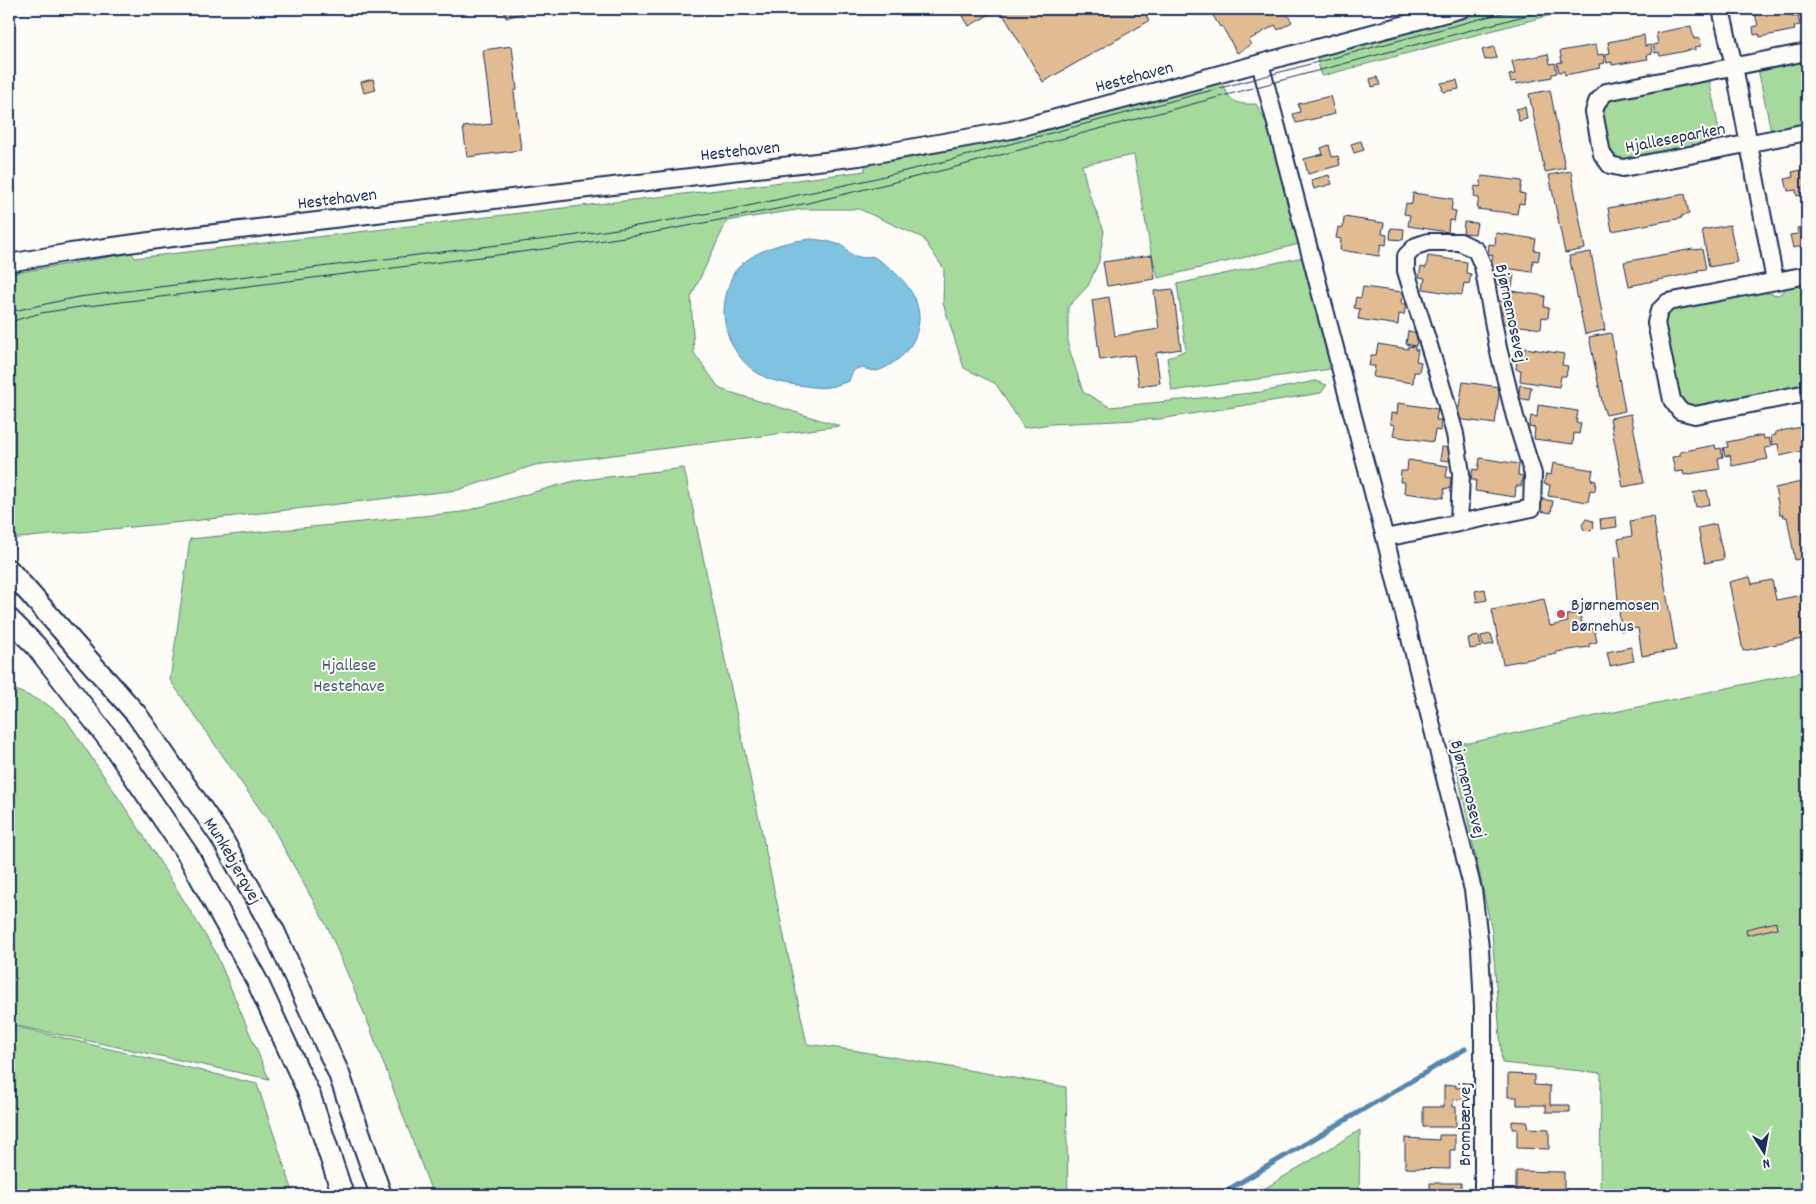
<svg xmlns="http://www.w3.org/2000/svg" width="1816" height="1204" viewBox="0 0 1816 1204" font-family="Dekko,sans-serif">
<style>
.green{fill:#a6da9d;stroke:#60847e}
.water{fill:#80c2e1;stroke:#5887ad}
.lines{fill:none;stroke-linecap:round;stroke-linejoin:round}
.stream{stroke:#5887ad;stroke-width:5}
.building{fill:#e1bc92;stroke:#1b2f5e}
.minor-casing{stroke:#1b2f5e;stroke-width:20}
.tertiary-casing{stroke:#1b2f5e;stroke-width:24}
.minor{stroke:#fdfcf7;stroke-width:16}
.tertiary{stroke:#fdfcf7;stroke-width:20}
.tram{stroke:#1b2f5e;stroke-width:1}
.poi-dot{fill:#d1495b;stroke:#fdfcf7;stroke-width:2}
.labels{text-anchor:middle;stroke-width:4;stroke-linejoin:round;paint-order:stroke}
.street-label{font-size:18px;fill:#1b2f5e;stroke:#fdfcf7}
.poi-label{font-size:18px;fill:#1b2f5e;stroke:#fdfcf7;text-anchor:start}
.park-label{font-size:18px;fill:#3e5a6e;stroke:#fdfcf7}
</style>
<rect width="100%" height="100%" fill="#fdfcf7"/>
<filter id="ink" filterUnits="userSpaceOnUse"><feTurbulence type="fractalNoise" baseFrequency=".02" numOctaves="2"/><feDisplacementMap in="SourceGraphic" scale="10" xChannelSelector="R" yChannelSelector="G"/><feConvolveMatrix kernelMatrix="1 2 1 2 8 2 1 2 1" color-interpolation-filters="sRGB"/></filter>
<g filter="url(#ink)">
<path class="green" d="M1498,9H1573L1322,76L1316,57Z
M1807,59V124L1771,131L1758,69Z
M1709,79L1721,141L1620,160L1610,152L1602,111L1611,98Z
M1221,82C1231,101 1233,105 1256,104L1266,122L1300,244L1158,278L1150,247L1134,155L1082,165L1089,194L1104,231L1099,261L1088,286L1068,307V345L1083,392L1110,407L1261,392L1315,381L1327,385L1321,393L1160,419L1051,424L1024,428L996,384L964,368L943,303L944,269L923,238L859,209H803L727,221L691,297L694,353L720,389L840,426L535,465L458,490L193,521L9,539V274L132,253L135,258L213,249L743,187L865,171V165L905,159L986,144Z
M1303,257L1331,369L1172,391L1167,358L1186,350L1177,284Z
M1807,283V385L1692,407L1679,399L1664,322L1673,309L1762,292L1778,295L1790,286Z
M684,468L807,1044L852,1050L1066,1087L1068,1195H433L369,1025L328,928L273,828L170,680L190,539L462,512L574,481Z
M1807,671V1195H1600L1601,1073L1502,1063L1492,932L1451,742L1469,743Z
M9,687L45,703L65,718L142,833L215,951L269,1079L9,1024Z
M9,1025L257,1084L294,1195H9Z
M1360,1130L1359,1195H1254Z"/>
<path class="water" d="M812,239L827,241L844,246L851,255L864,258L872,256C903,274 933,306 912,343C905,356 891,366 877,371C862,370 855,361 849,381C825,390 822,388 797,385C785,383 774,382 763,376C735,362 718,327 726,296C729,285 730,276 738,268C756,249 787,241 812,239Z"/>
<g class="lines">
<path class="stream" d="M1219,1195L1465,1049"/>
</g>
<path class="building" d="M504,9H537L506,18Z
M959,9H999L969,26Z
M1000,9H1142L1149,21L1043,82Z
M1209,9H1284L1292,22L1278,30L1275,25L1249,40L1251,45L1237,53L1222,26L1220,27Z
M1779,9H1791L1793,17L1798,16L1800,25L1794,26L1795,30L1760,37L1759,34L1754,35L1753,27L1758,26L1755,13Z
M1804,9H1807V26V23L1802,24L1800,15L1805,14Z
M1691,26L1694,39L1700,38L1701,46L1695,47L1696,49L1660,56L1659,52L1655,53L1653,45L1658,44L1656,33Z
M1644,35L1645,46L1651,45L1652,54L1647,55L1648,59L1612,65V62L1607,63L1605,54L1610,53L1608,42Z
M1596,45L1598,55L1603,54L1605,63L1599,64L1600,68L1565,75L1564,71L1559,72L1557,63L1562,62L1560,51Z
M512,46L517,90L514,91L521,150L467,157L463,127L492,124L483,50Z
M1494,47L1497,58L1485,60L1482,50Z
M1548,54L1550,64L1555,63L1557,73L1552,74V77L1517,84L1516,81L1511,82L1509,75L1515,74L1512,61Z
M1377,77L1380,85L1372,87L1370,79Z
M373,79L376,90L364,93L361,82Z
M1457,80L1459,89L1443,92L1441,83Z
M1550,90L1565,168L1545,172L1529,94Z
M1330,96L1335,114L1296,123L1293,114L1300,112L1298,104Z
M1525,107L1527,119L1519,121L1516,109Z
M1361,141L1364,150L1354,153L1351,144Z
M1329,145L1332,157L1338,156L1340,165L1308,174L1304,159L1323,154L1321,148Z
M1807,169V194L1797,196L1796,190L1788,191L1785,179L1793,177L1792,172Z
M1571,171L1585,249L1565,253L1549,175Z
M1329,175L1332,184L1314,189L1311,180Z
M1482,176L1522,181L1520,193L1525,194L1524,204L1519,203L1517,214L1477,209L1479,198L1474,197L1475,186L1480,187Z
M1413,193L1453,199L1451,210L1456,211L1454,221L1449,220L1448,232L1408,226L1410,215L1404,214L1406,203L1412,204Z
M1685,194L1689,214L1681,216L1682,218L1612,231L1608,208Z
M1344,217L1384,223L1382,234L1387,235L1386,245L1381,244L1379,256L1340,250L1341,239L1336,238L1338,227L1343,228Z
M1464,222L1477,223L1475,234L1463,233Z
M1730,225L1737,262L1709,267L1702,230Z
M1807,226V251L1802,252L1801,246L1793,248L1790,235L1798,234L1797,228Z
M1391,228L1404,229L1403,240L1390,239Z
M1496,233L1536,239L1534,250L1540,251L1538,261L1533,260L1532,272L1491,266L1493,255L1488,254L1489,244L1495,245Z
M1693,249L1694,250L1702,249L1706,269L1697,270L1698,272L1629,286L1624,262Z
M1591,252L1605,330L1585,334L1569,256Z
M1152,255L1155,279L1107,286L1103,262Z
M1428,256L1467,262L1466,273L1471,274L1469,284L1464,283L1462,295L1423,289L1425,278L1419,277L1421,267L1426,268Z
M1497,272L1514,274L1512,287L1495,284Z
M1363,287L1402,292L1401,304H1406L1404,315L1399,314L1398,325L1358,319L1360,309L1354,308L1356,297L1361,298Z
M1173,289L1181,349L1156,353L1160,383L1139,386L1134,355L1100,360L1092,300L1109,297L1115,336L1159,329L1154,291Z
M1505,290L1545,296L1544,307L1549,308L1548,318L1542,317L1541,329L1501,323L1502,312L1498,311L1499,301H1504Z
M1408,331L1418,333L1416,346L1406,344Z
M1611,333L1625,411L1606,415L1603,407L1589,337Z
M1378,344L1408,349V346L1415,347V350H1418L1416,361L1421,362L1419,372H1414L1413,383L1373,377L1375,366H1369L1371,355H1376Z
M1525,348L1564,354L1562,365L1568,366L1566,376H1561L1559,387L1520,381L1521,370L1516,369L1517,359L1523,360Z
M1463,382L1500,387L1495,424L1457,419Z
M1520,385L1531,387L1529,400L1518,398Z
M1398,403L1438,409L1436,420H1441L1440,431L1435,430L1433,442L1393,436L1395,425L1390,424L1391,413L1397,414Z
M1538,405L1578,411L1576,423H1581L1579,434L1574,433L1573,444L1534,439L1535,428L1529,427L1531,416L1537,417Z
M1631,414L1644,483L1623,487L1610,418Z
M1807,426V450L1780,456L1778,444L1772,445L1771,436L1776,435L1775,432Z
M1763,435L1764,439L1769,438L1771,447L1765,448L1768,459L1732,466L1730,455L1725,456L1723,448L1728,447L1727,442Z
M1715,445L1716,449L1721,448L1723,457L1718,458L1720,469L1684,475L1683,471L1675,472L1672,457L1680,456V452Z
M1442,447L1453,448L1451,461L1440,460Z
M1480,458L1519,464L1518,475L1523,476L1521,486H1516L1515,497L1475,491L1476,480H1471L1473,469L1478,470Z
M1408,460L1448,466L1446,477L1451,478L1450,489L1445,488L1443,498L1404,493L1405,482H1400L1401,471H1407Z
M1553,463L1593,470L1591,480L1596,481L1595,491L1590,490L1588,502L1548,496L1550,485L1544,484L1546,474L1551,475Z
M1801,482L1805,501H1807V557L1795,560L1787,517H1784L1783,514L1780,515L1775,488Z
M1707,490L1710,504L1696,507L1693,493Z
M1542,499L1553,501L1551,513L1540,511Z
M1653,516L1676,650L1642,656L1638,628L1621,631L1614,558L1621,557L1618,539L1632,536L1630,521Z
M1616,517L1617,527L1601,529L1600,519Z
M1586,519L1593,521L1594,527L1590,531L1584,530L1582,525Z
M1716,524L1724,559L1705,563L1698,528Z
M1750,577L1752,584L1772,580L1776,600L1807,594V638L1743,651L1729,582Z
M1485,589L1487,600L1477,602L1475,591Z
M1544,599L1550,626L1568,622L1567,615L1580,613L1583,628H1586L1587,630L1594,628L1597,642L1589,644V647L1556,652L1557,654L1503,664L1492,610Z
M1491,634L1494,644L1483,646L1481,636Z
M1479,636L1481,647L1470,649L1468,638Z
M1631,647L1634,661L1610,666L1607,652Z
M1776,922L1777,928L1747,935L1746,929Z
M1508,1074L1534,1075V1085L1550,1086V1105H1570V1112H1546V1105H1517V1097H1508Z
M1456,1085V1088L1468,1087V1098L1453,1100V1107H1456V1127H1423V1107H1444V1086Z
M1512,1121L1528,1122L1527,1128L1549,1129V1149L1517,1148V1129H1512Z
M1439,1135H1455V1150H1450V1169L1405,1168V1138L1439,1140Z
M1516,1171L1564,1172V1190H1583V1195H1557V1191H1516Z
M1430,1183H1461V1191H1454V1195H1407V1192L1430,1190Z"/>
<g class="lines">
<g class="minor-casing">
<path id="minor" d="M1721,9L1734,66L1775,281
M1807,52L1606,92L1597,102L1594,112L1602,154L1610,165L1623,168L1807,132
M1260,63L1385,538L1473,890L1480,948L1483,1007V1195
M9,263L71,252L164,239L859,157L1011,130L1462,9
M1807,275L1668,302L1659,311L1656,323L1672,400L1680,411L1695,415L1807,393
M1385,538L1532,508L1533,474L1515,417L1498,348L1483,266L1476,250L1460,242H1428L1416,246L1406,256V271L1443,391L1455,434L1461,473L1459,523"/>
</g>
<g class="tertiary-casing">
<g id="tertiary">
<path id="s1" d="M9,570L137,715L221,837L274,931L339,1074L381,1195"/>
<path d="M9,619L36,646L110,741L188,855L257,981L310,1096L343,1195"/>
</g>
</g>
<use href="#minor" class="minor"/>
<use href="#tertiary" class="tertiary"/>
<path class="tram" d="M9,312L78,297L571,236L649,224L743,207L868,180L946,161L1517,9
M9,322L41,313L80,307L537,250L651,233L808,203L948,169L1550,9"/>
</g>
</g>
<circle class="poi-dot" cx="1561" cy="614" r="5"/>
<g class="labels">
<g class="street-label">
<text transform="translate(1134 76) rotate(-15)" y="6">Hestehaven</text>
<text transform="translate(1675 137) rotate(-11)" y="6">Hjalleseparken</text>
<text transform="translate(740 150) rotate(-6)" y="6">Hestehaven</text>
<text transform="translate(337 198) rotate(-7)" y="6">Hestehaven</text>
<text transform="translate(1512 313) rotate(78)" y="6">Bjørnemosevej</text>
<text transform="translate(1469 789) rotate(76)" y="6">Bjørnemosevej</text>
<text dy="6" stroke="none"><textPath href="#s1" startOffset="368">Munkebjergvej</textPath></text>
<text transform="translate(1464 1124) rotate(-90)" y="6">Brombærvej</text>
</g>
<g class="poi-label">
<text x="1571" y="610">Bjørnemosen<tspan x="1571" dy="21">Børnehus</tspan></text>
</g>
<g class="park-label">
<text x="349" y="670">Hjallese<tspan x="349" dy="21">Hestehave</tspan></text>
</g>
</g>
<rect width="1816" height="1204" fill="none" stroke="#fdfcf7" stroke-width="30"/>
<rect x="15" y="15" width="1786" height="1174" fill="none" stroke="#1b2f5e" stroke-width="2" filter="url(#ink)"/>
<g transform="translate(1764 1152) rotate(169)" stroke="#fdfcf7" stroke-width="4" paint-order="stroke">
<path d="M0-4L9 19L0 12L-9 19Z" fill="#1b2f5e"/>
<text y="-8" font-size="14" font-weight="bold" text-anchor="middle" fill="#1b2f5e">N</text>
</g>
</svg>
